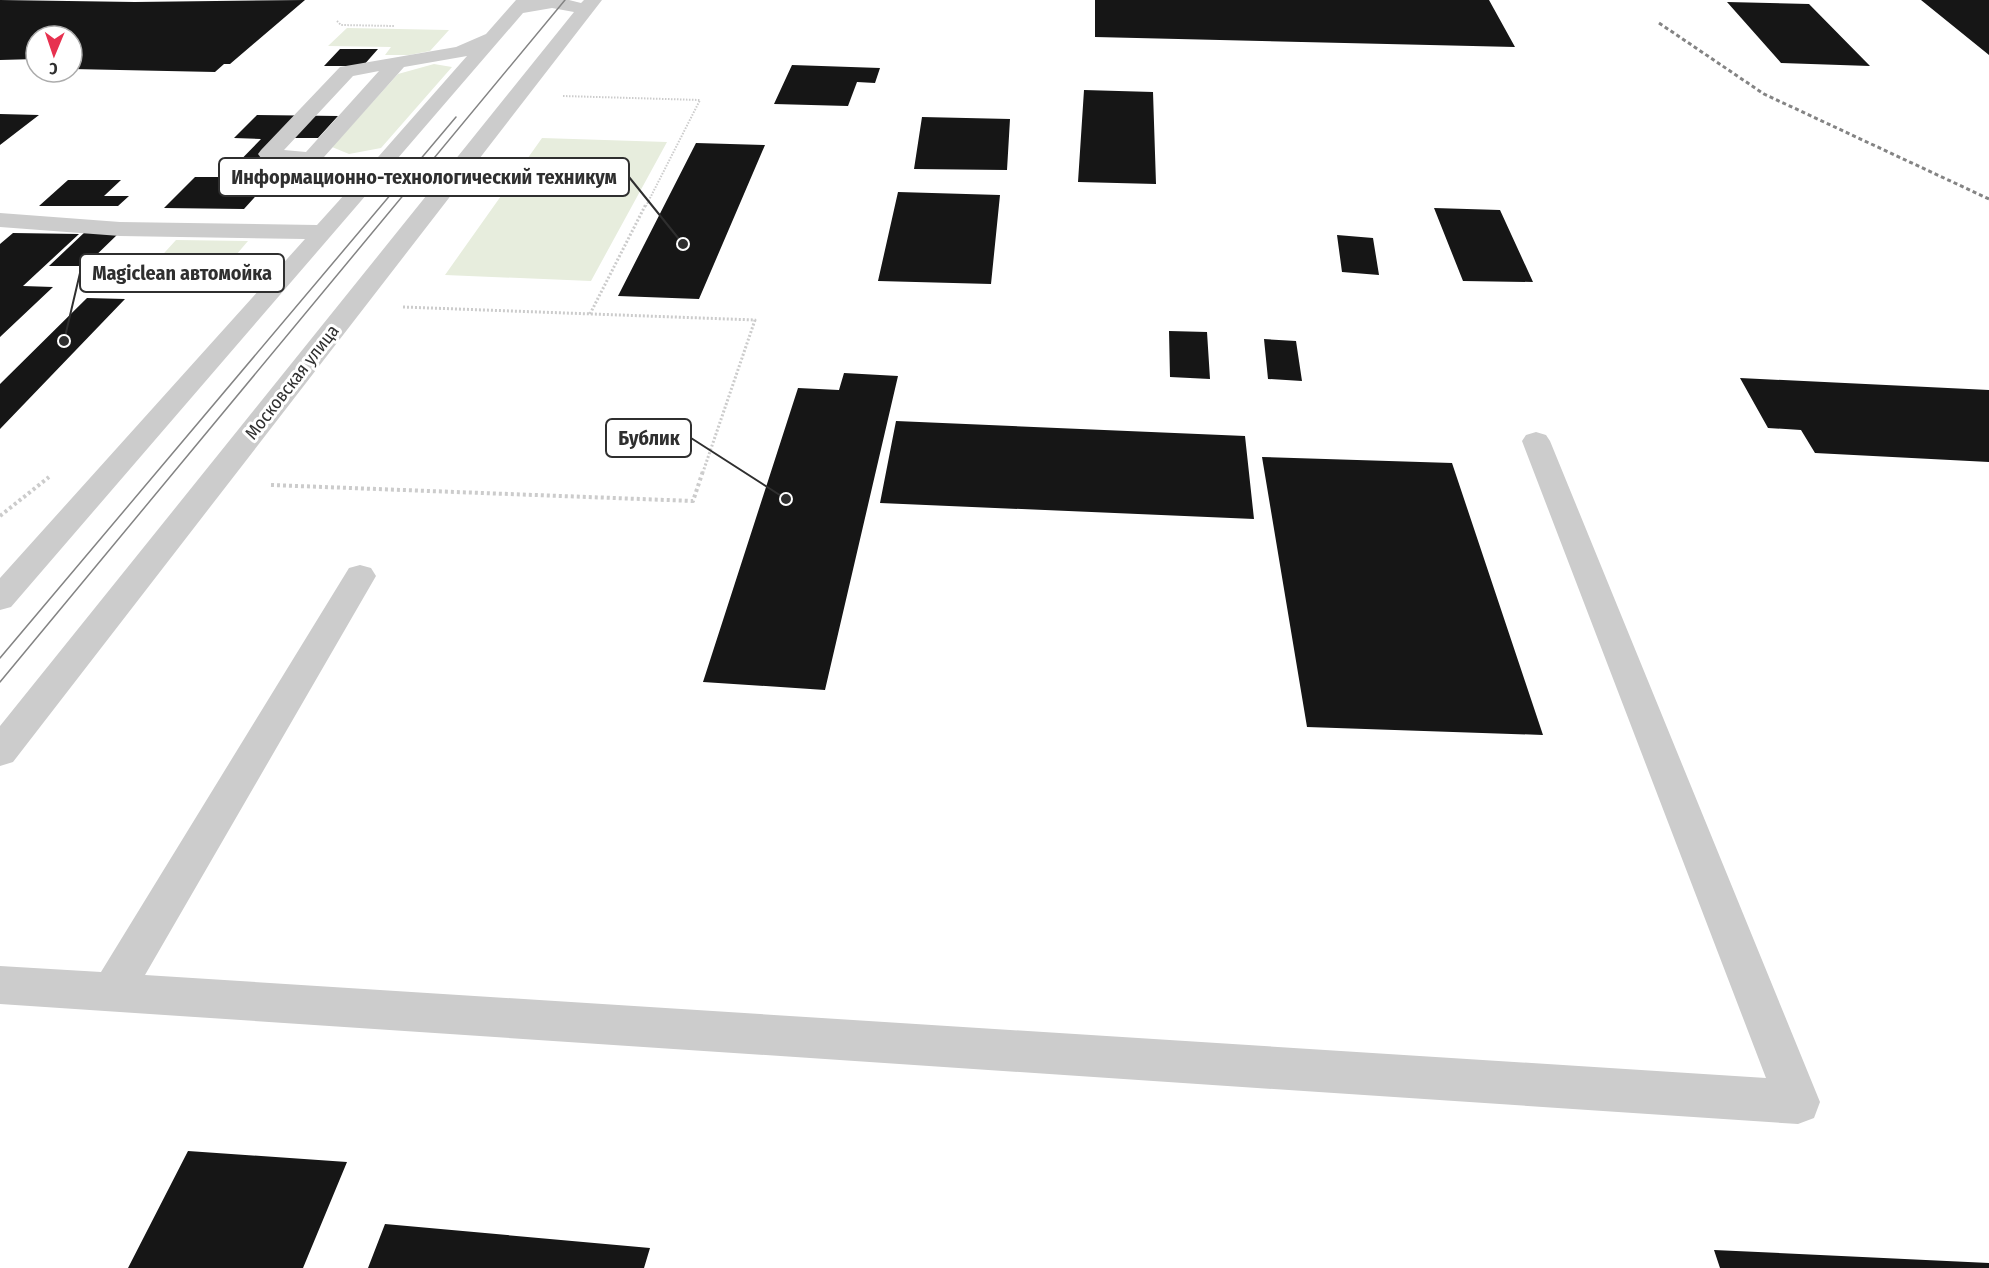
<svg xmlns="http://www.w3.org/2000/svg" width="1989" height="1268" viewBox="0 0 1989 1268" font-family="'Fira Sans Condensed',sans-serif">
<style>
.green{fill:#e7eddd}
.building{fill:#161616}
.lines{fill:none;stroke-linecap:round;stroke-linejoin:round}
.path-far2{stroke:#ccc;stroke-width:2;stroke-dasharray:1.5 1.5;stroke-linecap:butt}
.path-far1{stroke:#ccc;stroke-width:3;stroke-dasharray:2 2;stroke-linecap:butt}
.path{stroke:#ccc;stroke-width:4;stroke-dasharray:3 3;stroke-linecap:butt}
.minor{fill:#ccc;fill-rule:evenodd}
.tram{stroke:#848484;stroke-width:1.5}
.rail{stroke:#848484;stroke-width:3;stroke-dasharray:4 3;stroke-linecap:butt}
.labels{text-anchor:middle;stroke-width:6;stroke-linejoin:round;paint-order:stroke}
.street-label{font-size:18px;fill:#2f2f2f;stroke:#fff}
.leader{fill:none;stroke:#2f2f2f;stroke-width:2}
.callout-dot{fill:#2f2f2f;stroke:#fff;stroke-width:2}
.callout{fill:#fff;stroke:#2f2f2f;stroke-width:2}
.callout-label{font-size:20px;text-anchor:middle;font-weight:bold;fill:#2f2f2f}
</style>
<rect width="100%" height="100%" fill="#fff"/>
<path class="green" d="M347,28L449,30L430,51L409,55H385L391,47L328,46Z
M434,64L452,67L381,148L349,154L332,147L398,74Z
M542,138L667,142L591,281L445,275Z
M176,240L248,241L212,283L203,286L135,285Z"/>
<path class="building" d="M0,0L135,2L305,0L230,64H224L215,72L72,69V36H36V59L0,60Z
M1095,0H1489L1515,47L1095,37Z
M1921,0H1989V55Z
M1727,2L1809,4L1870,66L1781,63Z
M340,49H378L363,66H324Z
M792,65L880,68L875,83L857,82L848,106L774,104Z
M1084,90L1153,92L1156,184L1078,182Z
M0,114L39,115L0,145Z
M257,115L338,116L318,138H293L256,178H272L244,209L164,208L195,177H224L261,139L234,138Z
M922,117L1010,119L1007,170L914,169Z
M696,143L765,145L699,299L618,296Z
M68,180H121L104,196H129L118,206H39Z
M898,192L1000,195L991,284L878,281Z
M1434,208L1500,210L1533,282L1463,281Z
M86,231L120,232L85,266H49Z
M13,233L79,234L23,286L53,287L0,337V244Z
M1337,235L1373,238L1379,275L1342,272Z
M87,298L125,299L0,429V384Z
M1169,331L1207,332L1210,379L1170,377Z
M1264,339L1296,341L1302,381L1268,379Z
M844,373L898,376L825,690L703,682L798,388L839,390Z
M1740,378L1989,390V462L1815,453L1801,430L1768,428Z
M896,421L1245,436L1254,519L880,503Z
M1262,457L1452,463L1543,735L1307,727Z
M188,1151L347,1162L303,1268H128Z
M385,1224L650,1248L644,1268H368Z
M1714,1250L1989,1263V1268H1720Z"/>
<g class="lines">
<path class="path-far2" d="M337,21L341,25L394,26
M563,96L700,100L646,206"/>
<path class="path-far1" d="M403,307L755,320L703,472
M590,314L646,204"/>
<path class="path" d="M271,485L693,501L703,471
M0,516L49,477"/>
<path class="minor" d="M516,0H569L581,3L584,0H602L13,762L0,766V726L574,12L552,8L523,13L11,607L0,610V578L305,239L120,236L0,227V213L120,222L317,225L354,184L307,165L261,158L258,154L261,150L340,67L456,47L486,34ZM467,56L364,173L324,157L404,67ZM379,71L306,152L284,150L353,76Z
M1536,432L1546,435L1550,441L1820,1102L1814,1118L1798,1124L0,1004V966L101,972L349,568L360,565L371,568L376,576L145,975L1766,1078L1522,441L1526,435Z"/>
<path class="tram" d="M0,658L456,117
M0,682L565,0"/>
<path class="rail" d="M1659,23L1764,94L1989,199"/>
</g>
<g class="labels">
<g class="street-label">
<text transform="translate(292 382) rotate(-52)" y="6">Московская улица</text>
</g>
</g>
<path class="leader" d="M683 244L629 177M64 341L80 273M786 499L691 438"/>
<g class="callout-dot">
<circle cx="683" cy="244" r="6"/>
<circle cx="64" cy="341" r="6"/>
<circle cx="786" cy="499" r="6"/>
</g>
<g class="callout">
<rect x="219" y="158" width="410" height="38" rx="6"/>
<rect x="80" y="254" width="204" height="38" rx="6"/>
<rect x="606" y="419" width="85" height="38" rx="6"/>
</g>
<g class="callout-label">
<text x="424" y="184">Информационно-технологический техникум</text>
<text x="182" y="280">Magiclean автомойка</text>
<text x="649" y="445">Бублик</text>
</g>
<g transform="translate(54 54) rotate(182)"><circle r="28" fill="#ffffff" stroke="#acacac" stroke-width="1.5"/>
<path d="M0-4.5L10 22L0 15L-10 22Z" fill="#e7314f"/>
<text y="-9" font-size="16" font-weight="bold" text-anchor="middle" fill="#2f2f2f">С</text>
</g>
</svg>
